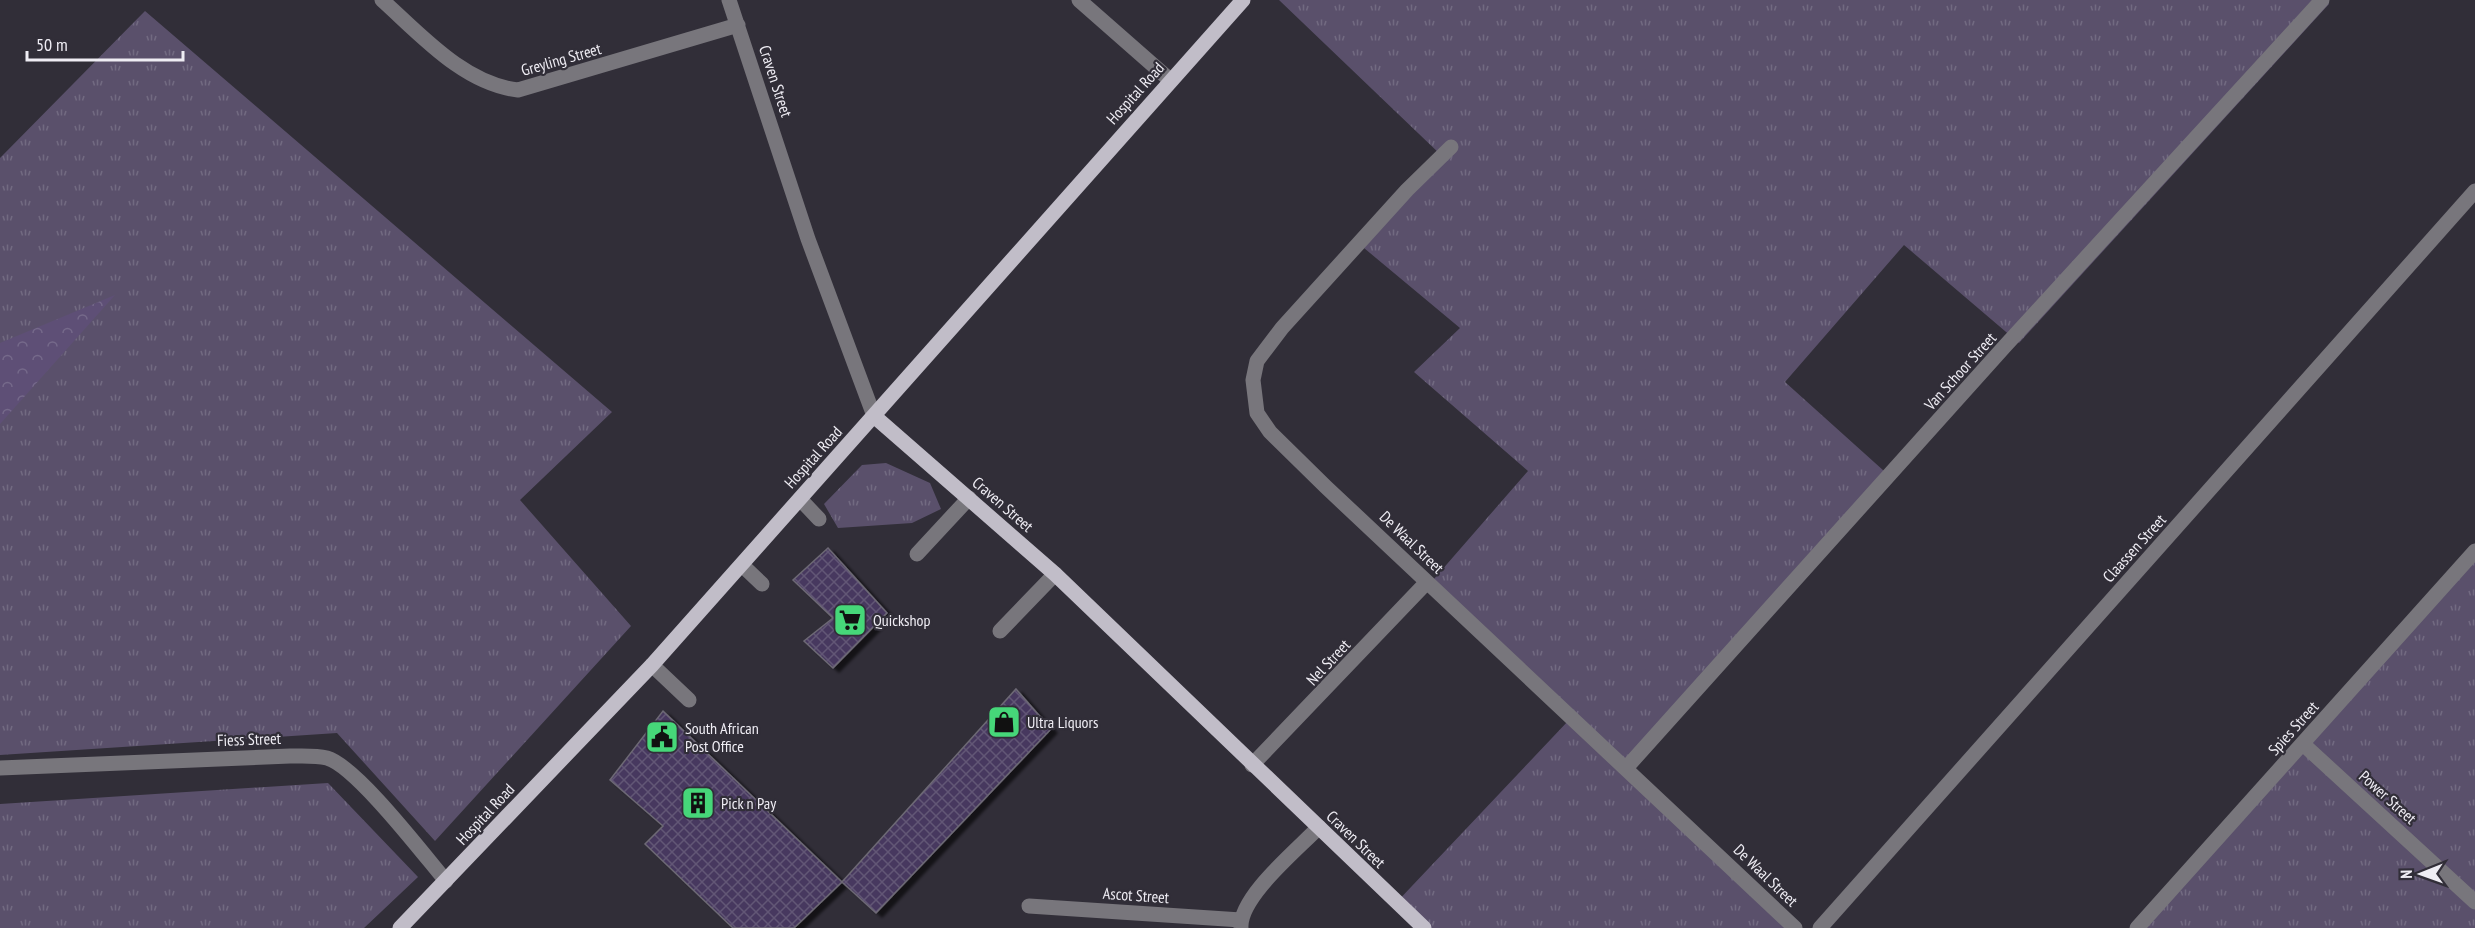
<svg xmlns="http://www.w3.org/2000/svg" width="2475" height="928" viewBox="0 0 2475 928" font-family="'PT Sans Narrow',sans-serif">
<style>
.grass{fill:url(#grass-tufts)}
.forest{fill:url(#forest-crowns)}
.building{fill:url(#building-cross-hatch);stroke:#6d6975;stroke-width:1.5;filter:url(#shadow)}
.lines{fill:none;stroke-linecap:round;stroke-linejoin:round}
.minor{stroke:#78767c;stroke-width:15}
.major{stroke:#c1bdc8;stroke-width:15}
.labels{text-anchor:middle;stroke-width:4.5;stroke-linejoin:round;paint-order:stroke}
.street-label{font-size:16px;fill:#efedf4;stroke:#312e38}
.poi-label{font-size:16px;fill:#efedf4;stroke:#312e38;text-anchor:start}
</style>
<defs>
<pattern id="grass-tufts" width="24" height="20" patternUnits="userSpaceOnUse" patternTransform="scale(1.5)"><rect width="24" height="20" fill="#5a506b"/><path d="M3 7l-1-3M5 7V3M7 7l1-3M15 17l-1-3M17 17v-4M19 17l1-3" fill="none" stroke="#726a81"/></pattern>
<pattern id="forest-crowns" width="20" height="18" patternUnits="userSpaceOnUse" patternTransform="scale(1.5)"><rect width="20" height="18" fill="#5e4f76"/><path d="M2 6a3 3 0 1 1 6 0M12 15a3 3 0 1 1 6 0" fill="none" stroke="#75698a"/></pattern>
<pattern id="building-cross-hatch" width="8" height="8" patternUnits="userSpaceOnUse" patternTransform="scale(1.5)"><rect width="8" height="8" fill="#47395e"/><path d="M0 0l8 8M0 8l8-8" fill="none" stroke="#625676"/></pattern>
<filter id="shadow"><feDropShadow dx="6" dy="4" stdDeviation="1.5" flood-color="#0009"/></filter>
</defs>
<rect width="100%" height="100%" fill="#312e38"/>
<path class="grass" d="M1279,0H2325L2329,4L2019,343L1904,245L1785,382L1894,480L1626,774L1790,928H1419L1394,905L1569,720L1427,587L1528,471L1414,372L1460,328L1364,248L1442,156Z
M145,11L612,412L520,500L631,626L435,841L337,733L0,755V158Z
M886,463L930,483L941,509L912,523L838,528L824,504L862,465Z
M2475,559V928H2145Z
M328,783L418,877L364,928H0V804Z"/>
<path class="forest" d="M115,295L0,424V343Z"/>
<path class="building" d="M828,548L887,613L833,668L804,641L833,618L793,580Z
M1016,689L1051,729L876,913L842,882Z
M663,711L842,882L794,928H733L645,844L663,826L610,780Z"/>
<g class="lines">
<path class="minor" d="M382,0C421,35 464,84 518,90L738,25
M729,0L808,239L874,416
M1079,0L1170,80
M1451,147L1407,190L1282,328L1257,361L1253,380L1257,413L1270,432L1326,487L1795,928
M800,499L819,519
M917,554L969,498
M742,565L762,584
M1000,631L1055,574
M652,665L689,700
M2303,744L2475,902
M1252,765L1427,582
M1627,767L2005,346L2322,0
M0,768L290,756C302,756 315,755 327,758C356,766 424,855 446,881
M1029,906L1241,920
M1241,928C1239,897 1297,850 1319,827
M1820,928L2475,191
M2137,928L2475,551"/>
<path class="major" d="M874,416L1055,574L1424,928
M400,928L652,665L1243,0"/>
</g>
<defs>
<g id="supermarket-square" transform="scale(1.725)"><rect x="-9" y="-9" width="18" height="18" rx="4" fill="#46d779" stroke="#312e38"/><path d="M-6-5.5h2.5l.6 2H6L4.5 2H-2.5L-4.4-4H-6ZM-1.5 3.2a1.3 1.3 0 1 0 .1 0ZM3 3.2a1.3 1.3 0 1 0 .1 0Z" fill="#111"/></g>
<g id="shop-square" transform="scale(1.725)"><rect x="-9" y="-9" width="18" height="18" rx="4" fill="#46d779" stroke="#312e38"/><path d="M-5-2.5h2.3a2.7 3.5 0 0 1 5.4 0H5L5.5 6h-11ZM-1.5-2.5h3a1.5 2.3 0 0 0-3 0Z" fill="#111"/></g>
<g id="civic-square" transform="scale(1.725)"><rect x="-9" y="-9" width="18" height="18" rx="4" fill="#46d779" stroke="#312e38"/><path d="M-.6-6.5H3V-4.5H.6V-3L4-1V1h2V6H-6V1h2V-1L-.6-3ZM-1.2 2.5V6h2.4V2.5Z" fill="#111"/></g>
<g id="building-square" transform="scale(1.725)"><rect x="-9" y="-9" width="18" height="18" rx="4" fill="#46d779" stroke="#312e38"/><path d="M-4-6H4V6H1V3H-1V6H-4ZM-2.5-4.3h1.7v1.8h-1.7ZM.8-4.3h1.7v1.8H.8ZM-2.5-1h1.7V.8h-1.7ZM.8-1h1.7V.8H.8Z" fill="#111"/></g>
</defs>
<g fill-rule="evenodd">
<use href="#supermarket-square" x="850" y="620"/>
<use href="#shop-square" x="1004" y="722"/>
<use href="#civic-square" x="662" y="737"/>
<use href="#building-square" x="698" y="803"/>
</g>
<g class="labels">
<g class="street-label">
<text transform="translate(561 59) rotate(-16)" y="6">Greyling Street</text>
<text transform="translate(776 81) rotate(72)" y="6">Craven Street</text>
<text transform="translate(1135 93) rotate(-48)" y="6">Hospital Road</text>
<text transform="translate(1960 371) rotate(-48)" y="6">Van Schoor Street</text>
<text transform="translate(813 457) rotate(-48)" y="6">Hospital Road</text>
<text transform="translate(1003 504) rotate(41)" y="6">Craven Street</text>
<text transform="translate(1412 542) rotate(44)" y="6">De Waal Street</text>
<text transform="translate(2134 548) rotate(-48)" y="6">Claassen Street</text>
<text transform="translate(1328 662) rotate(-47)" y="6">Nel Street</text>
<text transform="translate(2293 728) rotate(-48)" y="6">Spies Street</text>
<text transform="translate(249 739) rotate(-2)" y="6">Fiess Street</text>
<text transform="translate(2388 797) rotate(42)" y="6">Power Street</text>
<text transform="translate(485 814) rotate(-47)" y="6">Hospital Road</text>
<text transform="translate(1356 839) rotate(44)" y="6">Craven Street</text>
<text transform="translate(1766 875) rotate(44)" y="6">De Waal Street</text>
<text transform="translate(1136 895) rotate(4)" y="6">Ascot Street</text>
</g>
<g class="poi-label">
<text x="873" y="626">Quickshop</text>
<text x="1027" y="728">Ultra Liquors</text>
<text x="685" y="734">South African<tspan x="685" dy="18">Post Office</tspan></text>
<text x="721" y="809">Pick n Pay</text>
</g>
</g>
<g transform="translate(2421 874) rotate(269)" stroke="#312e38" stroke-width="4.5" paint-order="stroke">
<path d="M0-4.5L10 22L0 15L-10 22Z" fill="#efedf4"/>
<text y="-9" font-size="16" font-weight="bold" text-anchor="middle" fill="#efedf4">N</text>
</g>
<path d="M27 51v9h156v-9" fill="none" stroke="#efedf4" stroke-width="3"/>
<text x="36" y="51" font-size="18" fill="#efedf4" stroke="#312e38" stroke-width="4.5" paint-order="stroke">50 m</text>
</svg>
